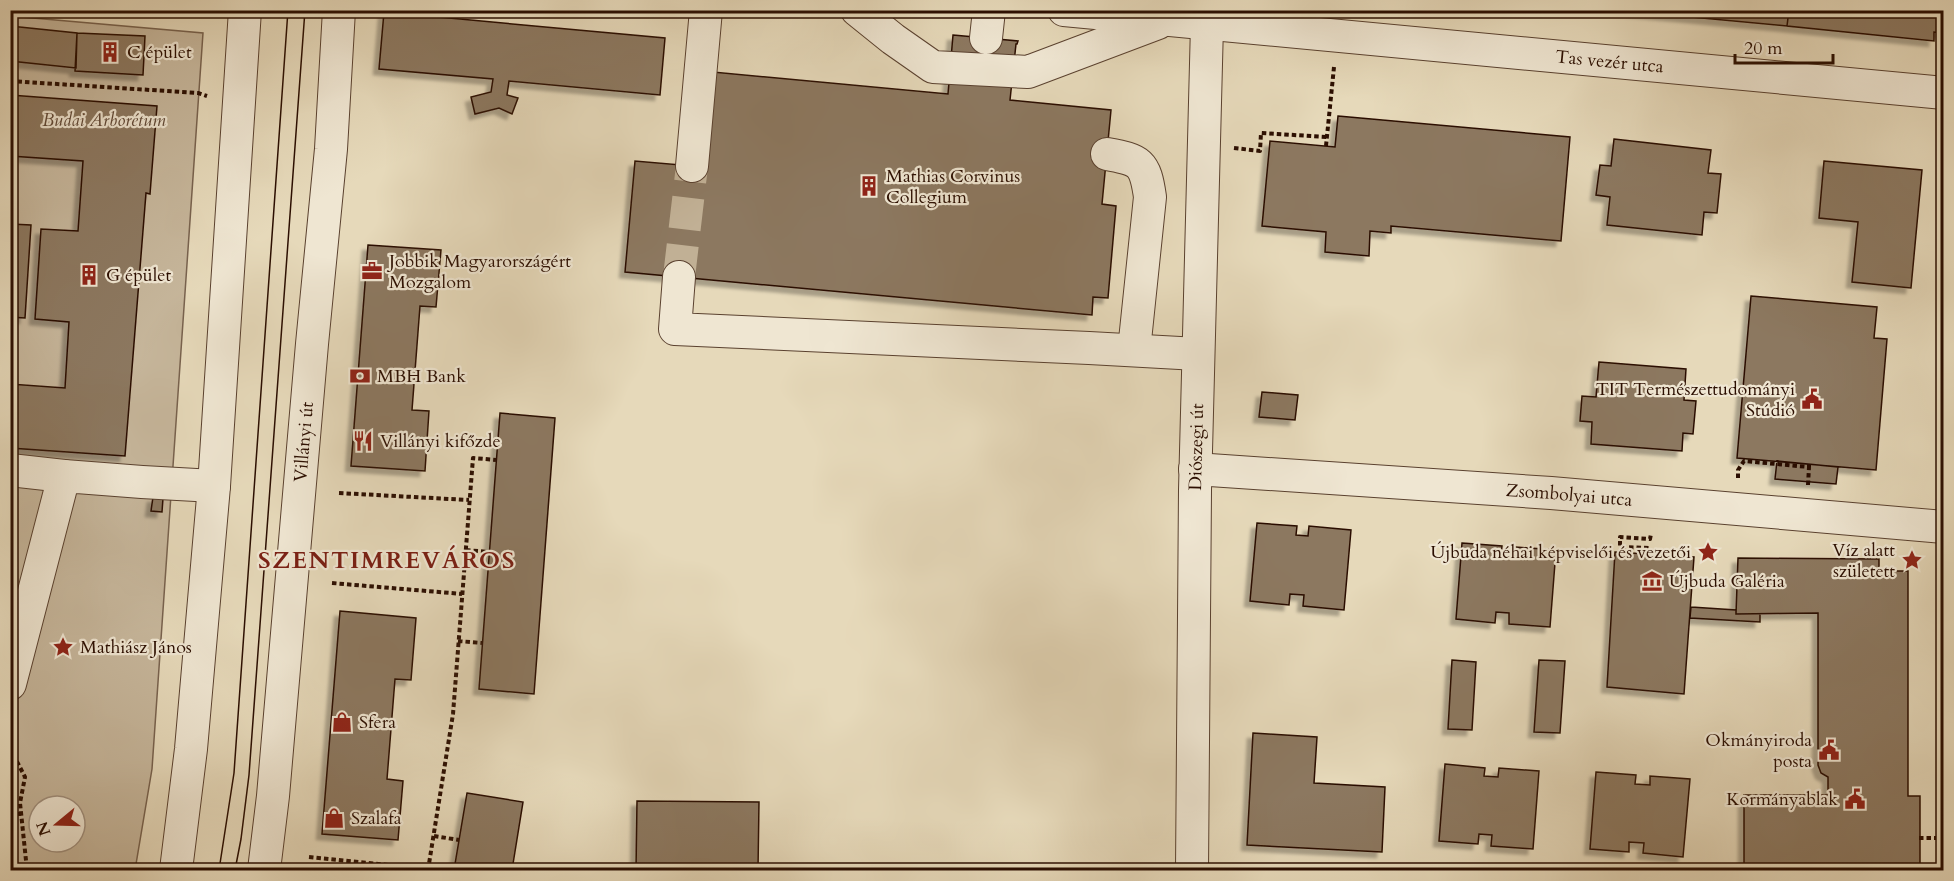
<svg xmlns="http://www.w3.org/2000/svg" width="1954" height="881" viewBox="0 0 1954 881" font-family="Cardo,serif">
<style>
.green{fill:#c6b69b;stroke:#78624e;stroke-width:1.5;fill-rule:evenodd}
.building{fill:#8c7861;stroke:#2b0e01;stroke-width:1.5;filter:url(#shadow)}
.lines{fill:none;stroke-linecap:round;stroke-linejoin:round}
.minor-tunnel{stroke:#c1b095;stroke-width:32;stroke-dasharray:32 16;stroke-linecap:butt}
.minor-casing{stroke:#5a412f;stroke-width:34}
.path{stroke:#2b0e01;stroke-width:4;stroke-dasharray:4.5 3;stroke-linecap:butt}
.minor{stroke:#efe6d2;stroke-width:32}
.tram{stroke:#2b0e01;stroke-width:1.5}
.labels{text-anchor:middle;stroke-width:4.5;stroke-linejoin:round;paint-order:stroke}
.poi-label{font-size:18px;fill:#2b0e01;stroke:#efe6d2;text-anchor:start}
.street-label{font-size:18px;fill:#2b0e01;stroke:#efe6d2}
.park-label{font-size:18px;font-style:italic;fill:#614937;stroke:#efe6d2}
.district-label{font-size:24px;font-weight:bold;letter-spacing:1.5px;fill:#7a1f14;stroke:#efe6d2}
</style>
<defs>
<filter id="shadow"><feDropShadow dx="-5.5" dy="5.5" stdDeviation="1.5" flood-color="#0004"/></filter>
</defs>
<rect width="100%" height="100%" fill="#e6d9ba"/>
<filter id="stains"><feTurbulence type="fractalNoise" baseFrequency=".00333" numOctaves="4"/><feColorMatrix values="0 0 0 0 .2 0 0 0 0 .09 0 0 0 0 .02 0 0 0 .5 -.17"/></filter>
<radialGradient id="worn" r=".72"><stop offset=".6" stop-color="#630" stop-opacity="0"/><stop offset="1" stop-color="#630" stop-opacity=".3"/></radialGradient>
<path class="green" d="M10,16L203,33L152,769L135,870H11ZM39,806H75V842H39Z"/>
<path class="building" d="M1616,10H1789L1787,26Z
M1789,10H1943V33L1934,32V41L1787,26Z
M384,12L665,38L660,95L509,81L507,95L518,98L512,114L499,108L475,114L471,97L491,92L493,79L379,69Z
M10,26L77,33L76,68L10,61Z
M77,33L145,36L143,75L75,71Z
M953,35L1018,41L1017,44H1016L1010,100L1111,110L1102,204L1116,206L1108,298L1093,297L1092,315L625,272L635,161L704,167L713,72L948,94Z
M10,95L157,106L150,194L146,193L125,456L10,448V384L65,388L69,322L35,319L41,229L78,231L83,161L10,156Z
M1338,116L1570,137L1561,241L1391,226V233L1370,231L1369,256L1325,252L1326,232L1262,226L1270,141L1335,147Z
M1614,139L1711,150L1708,173L1721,174L1717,213L1704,212L1702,235L1607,225L1610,197L1596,195L1600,165L1611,166Z
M1824,161L1922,170L1911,288L1852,282L1858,222L1819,218Z
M10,224L31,225L25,318L10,317Z
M368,245L441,250L436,307L420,306L412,410L429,411L425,471L351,466Z
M1751,296L1877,307L1874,338L1887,339L1876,470L1737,458Z
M1599,362L1686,369L1684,400L1696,401L1693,434L1683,433L1682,451L1591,444L1592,422L1580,421L1582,396L1596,397Z
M1262,392L1298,395L1295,420L1259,417Z
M500,413L555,418L534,694L479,689Z
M1777,461L1838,467L1836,484L1775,479Z
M153,497L163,498L162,512L151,511Z
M1257,523L1297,526L1296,535L1308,536L1309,526L1351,530L1344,610L1303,606L1304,595L1290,594L1289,605L1250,601Z
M1462,543L1502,546L1501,555L1516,556V547L1556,550L1550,627L1509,624V613L1496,612L1495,623L1456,619Z
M1615,552L1694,557L1684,694L1607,687Z
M1738,558L1879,559V571H1908V796H1920V870H1744V795H1828V777L1821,773L1818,765V613L1736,614Z
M1691,607L1736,610V614H1760V622L1690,618Z
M340,611L416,618L411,680L395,679L387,779L403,781L398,840L322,834Z
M1452,660L1476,662L1472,730L1448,729Z
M1539,660L1565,661L1560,733L1534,732Z
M1253,733L1317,737L1314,783L1385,787L1382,852L1247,845Z
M1445,764L1485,768L1484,776L1498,777L1499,768L1539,771L1533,849L1491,846L1492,835L1479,834L1478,844L1439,841Z
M1596,772L1636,775L1635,784L1650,785V776L1690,779L1683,857L1643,853L1644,843L1629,842V852L1590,849Z
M467,793L523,802L512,870H454Z
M637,801L759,802L758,870H636Z"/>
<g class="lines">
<path class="minor-tunnel" d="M679,277L692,166"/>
<g class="minor-casing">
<g id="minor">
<path d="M857,10L893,39L933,67L1028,72L1158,23"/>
<path id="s1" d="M1064,10L1944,93"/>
<path d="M986,38L989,10"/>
<path d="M1107,154C1140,160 1145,162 1150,197L1134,350"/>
<path d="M692,166L706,10"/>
<path d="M679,277L675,329L1089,348L1198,354"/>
<path id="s2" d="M1195,469L1551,493L1944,527"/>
<path d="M10,470L64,476"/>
<path d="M10,684L64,476L142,482L214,486"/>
<path d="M176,870L191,749L214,486L245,10"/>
<path id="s3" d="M264,870L273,796L312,344L331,149L339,10"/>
<path id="s4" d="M1192,870L1195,490L1207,25"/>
</g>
</g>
<path class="path" d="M10,81L198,93L207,96
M1326,146L1334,67
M1234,148L1260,151L1261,133L1327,137
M1738,478V470L1744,461L1809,467V464
M1808,485L1809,467
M339,493L469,500
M466,550L489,552
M1650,554V548L1620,547V537L1650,539L1651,534
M332,583L462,594
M458,641L482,643
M10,748L25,777L20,803L27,870
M10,813L21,814
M434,836L459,840
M1919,838H1944
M309,857L429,869
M428,870L453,714L473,458L496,460"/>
<use href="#minor" class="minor"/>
<path class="tram" d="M219,870L234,773L288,10
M235,870L241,839L249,775L305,10"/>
</g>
<defs>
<g id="building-bare" transform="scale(1.62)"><path d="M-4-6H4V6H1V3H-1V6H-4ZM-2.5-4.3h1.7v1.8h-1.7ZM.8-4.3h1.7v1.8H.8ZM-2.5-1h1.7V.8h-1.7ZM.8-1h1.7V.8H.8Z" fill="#8f2418" stroke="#efe6d2" stroke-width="2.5" paint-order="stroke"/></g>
<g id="office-bare" transform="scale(1.62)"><path d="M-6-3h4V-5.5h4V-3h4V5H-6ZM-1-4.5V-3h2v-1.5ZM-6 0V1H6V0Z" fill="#8f2418" stroke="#efe6d2" stroke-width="2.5" paint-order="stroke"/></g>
<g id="bank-bare" transform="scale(1.62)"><path d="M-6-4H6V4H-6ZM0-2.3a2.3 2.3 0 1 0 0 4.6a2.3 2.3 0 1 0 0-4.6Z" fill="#8f2418" stroke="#efe6d2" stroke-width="2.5" paint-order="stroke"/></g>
<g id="civic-bare" transform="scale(1.62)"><path d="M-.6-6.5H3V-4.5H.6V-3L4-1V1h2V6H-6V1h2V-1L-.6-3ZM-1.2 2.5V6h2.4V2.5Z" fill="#8f2418" stroke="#efe6d2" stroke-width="2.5" paint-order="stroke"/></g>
<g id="restaurant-bare" transform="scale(1.62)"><path d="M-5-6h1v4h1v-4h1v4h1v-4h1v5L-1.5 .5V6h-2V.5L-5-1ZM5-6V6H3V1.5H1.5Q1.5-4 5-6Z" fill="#8f2418" stroke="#efe6d2" stroke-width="2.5" paint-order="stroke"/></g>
<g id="sight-bare" transform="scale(1.62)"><path d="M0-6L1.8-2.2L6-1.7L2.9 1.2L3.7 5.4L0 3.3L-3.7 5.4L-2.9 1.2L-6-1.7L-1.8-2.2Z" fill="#8f2418" stroke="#efe6d2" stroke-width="2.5" paint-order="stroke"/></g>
<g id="museum-bare" transform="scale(1.62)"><path d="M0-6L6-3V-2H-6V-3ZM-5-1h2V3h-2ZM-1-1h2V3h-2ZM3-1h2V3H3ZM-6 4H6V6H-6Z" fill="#8f2418" stroke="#efe6d2" stroke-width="2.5" paint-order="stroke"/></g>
<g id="shop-bare" transform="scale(1.62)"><path d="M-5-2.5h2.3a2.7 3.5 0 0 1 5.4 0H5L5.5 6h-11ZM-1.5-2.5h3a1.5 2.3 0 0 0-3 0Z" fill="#8f2418" stroke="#efe6d2" stroke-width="2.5" paint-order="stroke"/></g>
</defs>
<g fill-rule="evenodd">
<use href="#building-bare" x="110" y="52"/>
<use href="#building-bare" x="869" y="186"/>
<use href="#office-bare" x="372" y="271"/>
<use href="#building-bare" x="89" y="275"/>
<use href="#bank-bare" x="360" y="376"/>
<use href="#civic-bare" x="1812" y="399"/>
<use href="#restaurant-bare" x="363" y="441"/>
<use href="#sight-bare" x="1708" y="552"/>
<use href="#sight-bare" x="1912" y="560"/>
<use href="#museum-bare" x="1652" y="581"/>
<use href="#sight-bare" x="63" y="647"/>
<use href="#shop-bare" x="342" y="722"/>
<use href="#civic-bare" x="1829" y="750"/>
<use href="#civic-bare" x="1855" y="799"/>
<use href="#shop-bare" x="334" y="818"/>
</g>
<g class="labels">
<g class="poi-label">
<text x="127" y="58">C épület</text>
<text x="886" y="182">Mathias Corvinus<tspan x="886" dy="21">Collegium</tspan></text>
<text x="389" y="267">Jobbik Magyarországért<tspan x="389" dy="21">Mozgalom</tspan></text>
<text x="106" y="281">G épület</text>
<text x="377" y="382">MBH Bank</text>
<text x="1795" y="395" text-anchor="end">TIT Természettudományi<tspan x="1795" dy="21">Stúdió</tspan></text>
<text x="380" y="447">Villányi kifőzde</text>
<text x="1895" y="556" text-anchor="end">Víz alatt<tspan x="1895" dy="21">született</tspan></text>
<text x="1691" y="558" text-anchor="end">Újbuda néhai képviselői és vezetői</text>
<text x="1669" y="587">Újbuda Galéria</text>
<text x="80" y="653">Mathiász János</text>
<text x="359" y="728">Sfera</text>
<text x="1812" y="746" text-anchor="end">Okmányiroda<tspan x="1812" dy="21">posta</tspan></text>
<text x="1838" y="805" text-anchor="end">Kormányablak</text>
<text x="351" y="824">Szalafa</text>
</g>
<g class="street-label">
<text dy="6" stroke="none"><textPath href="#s1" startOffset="548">Tas vezér utca</textPath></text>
<text dy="6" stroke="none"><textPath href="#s3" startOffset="430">Villányi út</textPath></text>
<text dy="6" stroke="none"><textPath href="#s4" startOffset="423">Diószegi út</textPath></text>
<text dy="6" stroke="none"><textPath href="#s2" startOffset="375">Zsombolyai utca</textPath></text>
</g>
<g class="park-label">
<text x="104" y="126">Budai Arborétum</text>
</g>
<g class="district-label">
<text x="387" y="568">SZENTIMREVÁROS</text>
</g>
</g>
<rect width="1954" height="881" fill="none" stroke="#e6d9ba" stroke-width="36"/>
<rect x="12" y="12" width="1930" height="857" fill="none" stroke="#2b0e01" stroke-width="3"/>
<rect x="18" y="18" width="1918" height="845" fill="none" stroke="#2b0e01" stroke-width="1.5"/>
<g transform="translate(57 824) rotate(251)"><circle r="28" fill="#efe6d2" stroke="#a1907e" stroke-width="1.5"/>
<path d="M0-4.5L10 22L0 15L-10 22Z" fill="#8f2418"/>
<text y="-9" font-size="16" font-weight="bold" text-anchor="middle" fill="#2b0e01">N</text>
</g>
<path d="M1735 54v9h98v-9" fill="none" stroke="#2b0e01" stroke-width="3"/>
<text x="1744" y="54" font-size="18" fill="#2b0e01" stroke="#efe6d2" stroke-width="4.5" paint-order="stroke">20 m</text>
<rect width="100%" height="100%" filter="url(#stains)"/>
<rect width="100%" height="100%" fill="url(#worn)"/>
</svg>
